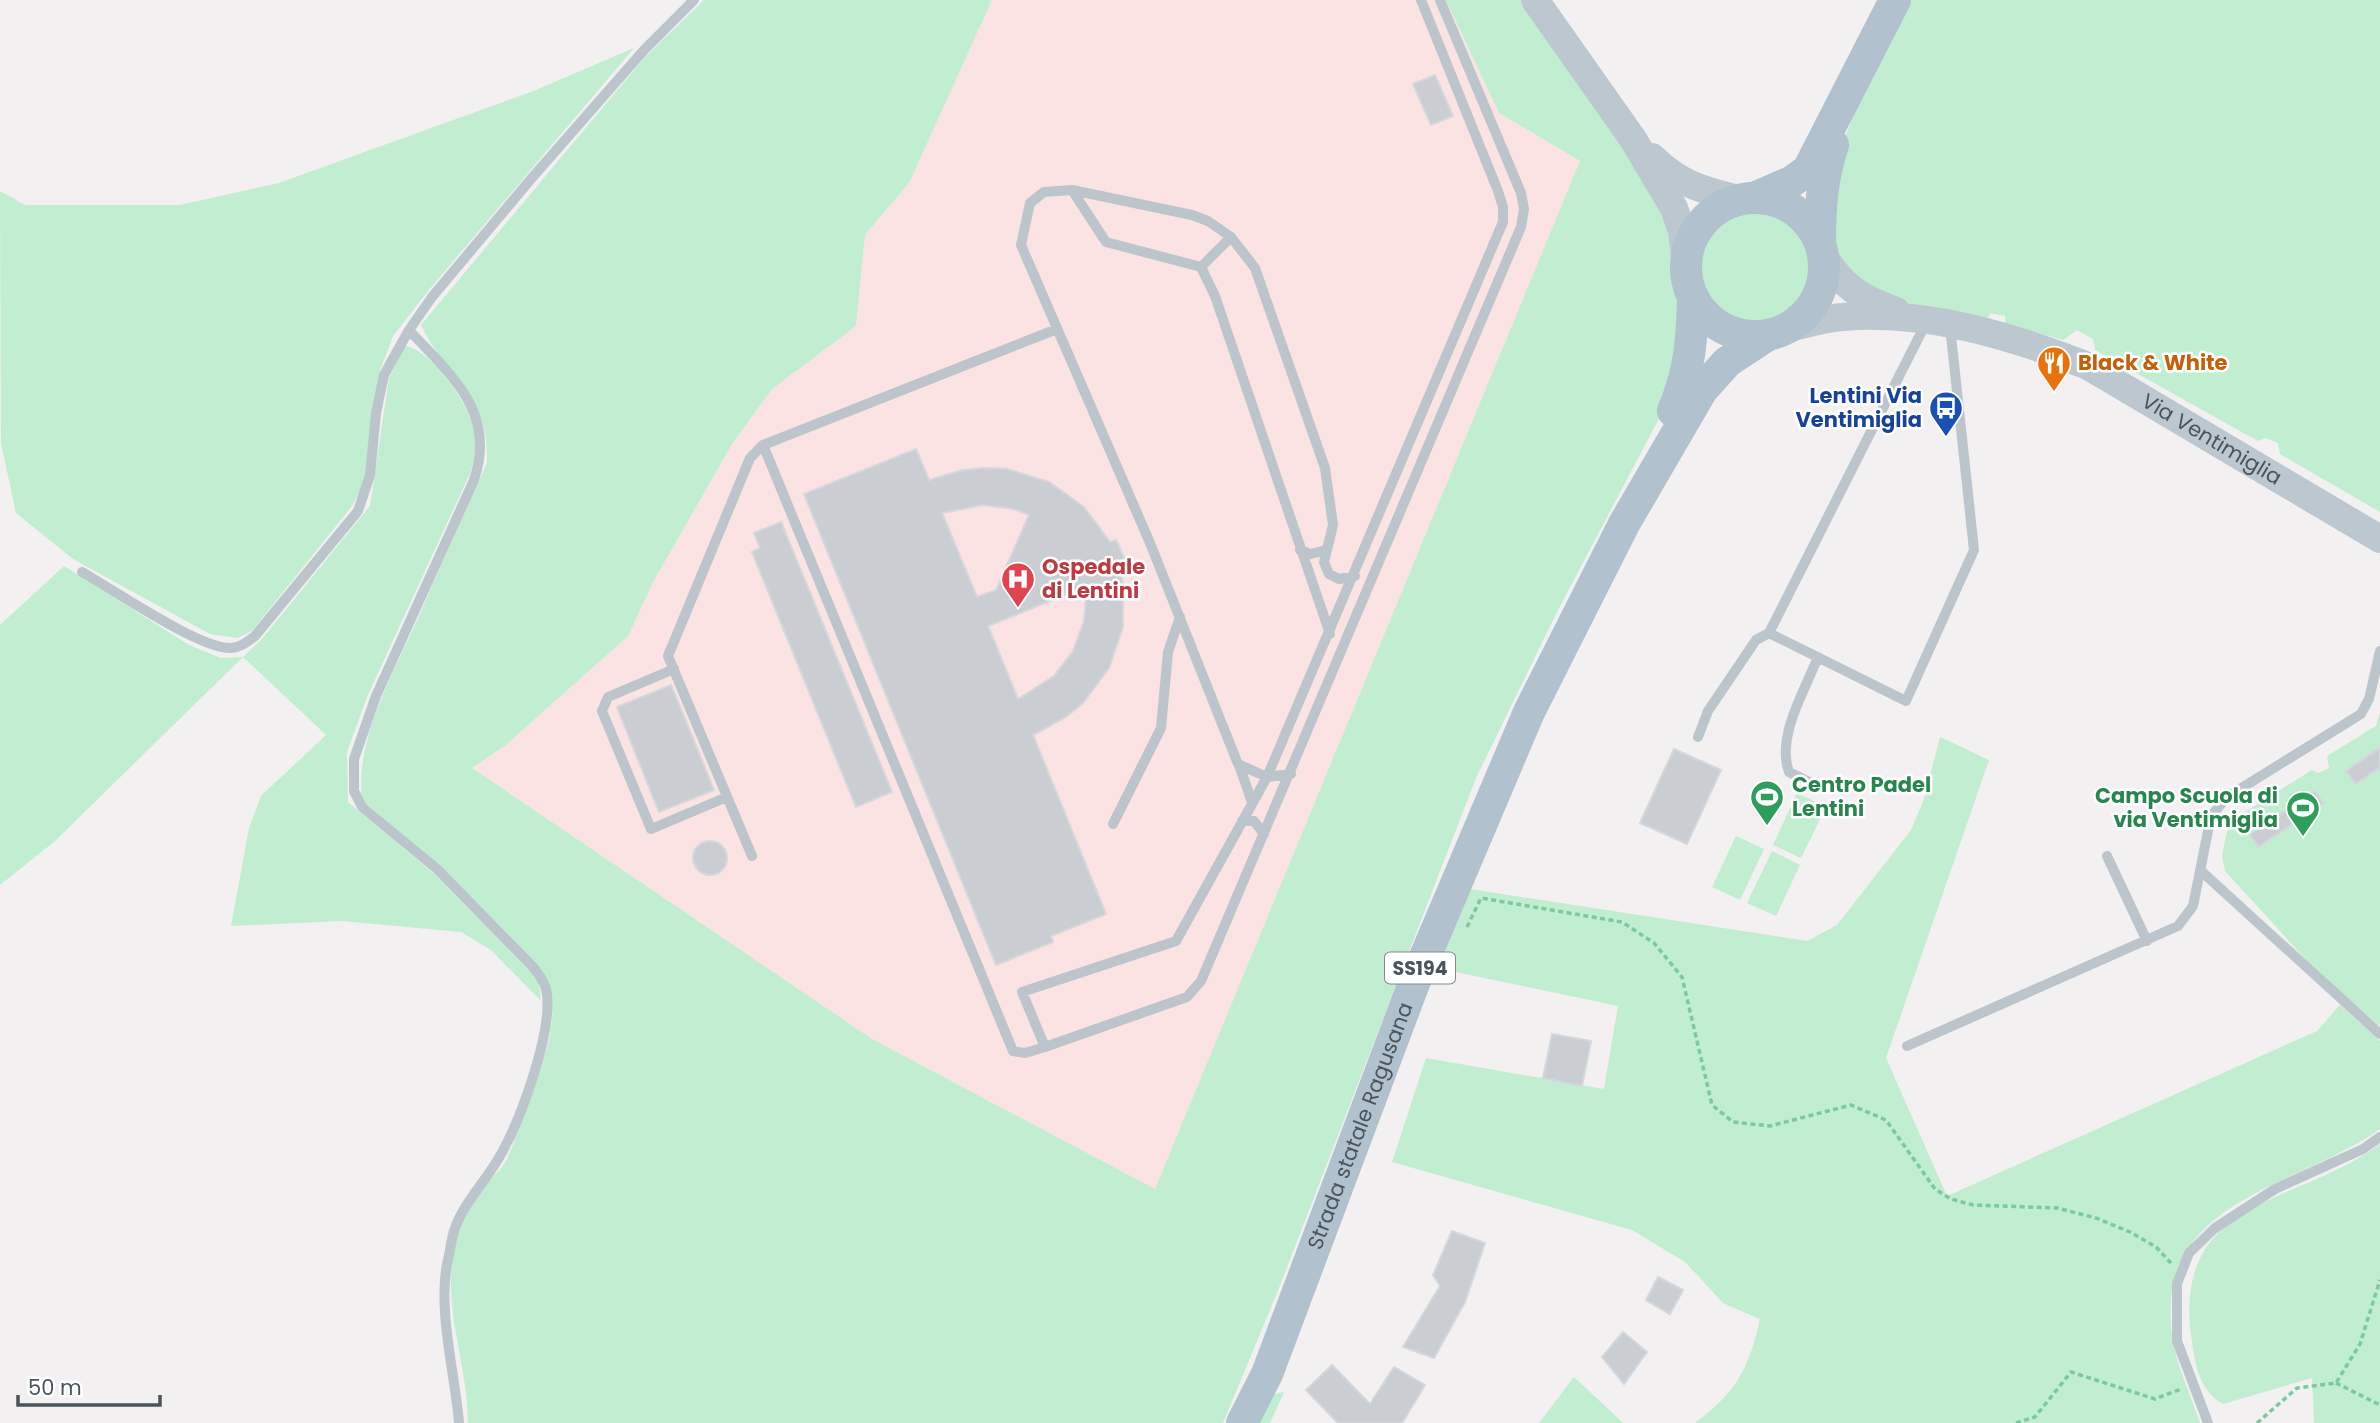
<svg xmlns="http://www.w3.org/2000/svg" width="2380" height="1423" viewBox="0 0 2380 1423" font-family="Poppins,sans-serif">
<style>
.medical{fill:#fae3e2}
.green{fill:#c1edd0}
.building{fill:#cacdd2;stroke:#d4d7db;stroke-width:2;fill-rule:evenodd}
.lines{fill:none;stroke-linecap:round;stroke-linejoin:round}
.path{stroke:#7bc99e;stroke-width:3.5;stroke-dasharray:5 3.5;stroke-linecap:butt}
.lane{stroke:#bcc5cc;stroke-width:10}
.secondary{stroke:#bdc7d0;stroke-width:28}
.primary{stroke:#b1c1cd;stroke-width:32}
.labels{text-anchor:middle;stroke-width:5;stroke-linejoin:round;paint-order:stroke}
.shield{fill:#fff;stroke:#80878d;stroke-width:2}
.shield-label{font-size:19px;font-weight:bold;fill:#49545c}
.food-label{font-size:21px;font-weight:bold;fill:#c56008;stroke:#fff;text-anchor:start}
.transit-label{font-size:21px;font-weight:bold;fill:#164399;stroke:#fff;text-anchor:end}
.street-label{font-size:21px;fill:#49545c;stroke:#fff}
.health-label{font-size:21px;font-weight:bold;fill:#be3a42;stroke:#fff;text-anchor:start}
.leisure-label{font-size:21px;font-weight:bold;fill:#27864d;stroke:#fff;text-anchor:start}
</style>
<rect width="100%" height="100%" fill="#f2f0f0"/>
<path class="medical" d="M992,0H1446L1499,113L1580,161L1155,1189L872,1039L471,768L507,744L628,636L653,582L732,444L772,389L856,326L865,235L909,183Z"/>
<path class="green" d="M704,0H992L909,183L865,235L856,326L772,389L732,444L653,582L628,636L507,744L472,768L872,1039L1155,1189L1580,161L1499,113L1446,0H1524L1668,209L1685,308L1673,392L1557,612L1476,778L1279,1288L1223,1423H468C468,1358 436,1294 459,1229C464,1216 474,1198 483,1187C489,1179 499,1173 504,1164C513,1150 517,1130 523,1114C540,1068 571,1009 537,964L441,867L362,800C354,740 396,668 420,614C442,563 464,513 487,463C490,392 447,380 421,325L645,57Z
M1907,0H2380V512L2280,454L2278,443L2266,438L2258,441L2095,350L2093,339L2077,330L2063,340L2005,324V316L1991,313L1986,320C1942,311 1892,306 1854,281C1848,278 1845,270 1842,264C1801,195 1877,65 1907,0Z
M634,48L428,291L393,336L381,368L371,413L365,481L352,506L252,631L238,638L210,634L73,559L16,513L1,443L0,191L25,205H180L279,183L536,90Z
M1697 268a57 57 0 1 1 114 0a57 57 0 1 1-114 0Z
M405,346C430,349 468,403 474,427C478,442 474,457 471,471L367,697L347,752L348,802L432,872L539,980L541,1001L491,950L461,932L342,921L231,926L249,828L261,796L326,735L243,657L55,841L0,885V625L64,566L189,645L221,658L243,657L262,639L370,506L389,378Z
M2380,712V1026L2322,977L2225,871L2222,855L2229,822L2312,770L2318,773L2329,768L2327,756L2376,726Z
M1940,737L1989,760L1886,1058L1947,1196L2317,1031L2340,1005L2380,1041V1129C2294,1190 2154,1198 2172,1336C2176,1365 2191,1395 2200,1423H1695C1737,1392 1749,1368 1760,1319L1723,1303L1685,1262L1632,1230L1392,1162L1426,1058L1604,1089L1618,1006L1437,968L1470,889L1807,941L1837,925L1911,830L1924,799Z
M1797,793L1826,807L1801,858L1773,845Z
M1736,836L1764,849L1740,900L1712,887Z
M1772,851L1800,865L1776,916L1747,903Z
M2380,1144V1423H2314L2312,1378L2223,1404C2198,1390 2195,1363 2191,1335C2174,1195 2298,1206 2380,1144Z
M1574,1377L1623,1423H1539Z
M1284,1392L1270,1423H1256L1270,1395Z"/>
<path class="building" d="M1435,75L1453,116L1431,125L1413,84Z
M916,449L929,480L963,470L985,468L1007,469L1049,482L1084,507L1110,542L1116,540L1125,559L1118,562L1123,583V627L1109,668L1083,703L1066,717L1033,735L1106,914L1051,936L1053,942L996,965L804,494ZM983,505L1014,509L1029,515L996,590L977,597L942,513ZM1087,586L1084,621L1073,651L1054,676L1018,699L988,626Z
M781,522L892,792L856,807L752,552L760,548L754,533Z
M671,685L714,790L659,812L617,707Z
M2380,747V767L2356,784L2346,771Z
M1674,749L1721,770L1687,844L1640,823Z
M2315,791L2323,803L2258,847L2250,834Z
M693 858a17 17 0 1 1 34 0a17 17 0 1 1-34 0Z
M1552,1034L1591,1041L1582,1086L1543,1078Z
M1452,1231L1485,1243L1465,1302L1434,1358L1403,1347L1440,1286L1433,1275Z
M1658,1277L1683,1290L1670,1314L1646,1300Z
M1623,1332L1647,1352L1624,1384L1602,1357Z
M1332,1365L1370,1404L1394,1367L1425,1385L1402,1423H1338L1306,1390Z"/>
<g class="lines">
<path class="path" d="M1467,927L1481,898L1622,922L1654,943L1682,977L1712,1105L1733,1122L1770,1126L1851,1105L1886,1120L1935,1189L1951,1199L1973,1205L2057,1208L2096,1218L2130,1232L2156,1247L2171,1263
M2336,1383L2380,1405
M2016,1423L2035,1417L2071,1372L2155,1399L2181,1389
M2257,1423L2297,1388L2336,1383L2360,1344L2380,1280"/>
<path class="lane" d="M1072,190L1106,242L1201,267L1215,296L1330,634
M1201,267L1231,237
M1925,325L1769,633L1906,701L1974,550L1950,326
M409,330C451,376 497,411 474,480L376,696L354,759V791L362,807L437,869L533,967C538,974 544,980 546,989C555,1028 520,1121 500,1156C486,1181 465,1201 455,1228C451,1239 450,1253 447,1264C438,1312 455,1374 459,1423
M763,445L1013,1051L1025,1053L1045,1047L1187,997L1201,981L1521,227L1524,209L1521,193L1440,0
M1300,550L1311,554L1326,550
M82,572C112,589 201,650 231,648C241,647 247,642 255,636L358,511L370,475L376,413L384,375L409,330L432,297L531,179L644,50L694,0
M1818,657C1805,690 1776,737 1789,772L1823,789
M674,669L608,697L602,711L651,829L727,797
M1698,737L1708,711L1756,640L1769,633
M1239,765L1252,802
M1291,774L1267,777L1238,764L1150,543L1021,245L1030,203L1044,192L1072,190L1192,215L1208,221L1231,237L1255,268L1325,468L1333,525L1324,562L1329,574L1339,579L1355,576
M1242,821H1254L1264,834
M1113,824L1161,728L1168,652L1180,617
M752,856L668,656L750,458L763,445L1057,329
M2107,856L2147,941
M2200,870L2380,1034
M1907,1046L2178,926L2193,906L2211,816L2227,797L2361,714L2369,699L2380,651
M1045,1047L1022,992L1176,941L1267,777L1503,222V207L1498,191L1421,0
M2208,1423L2177,1341V1284L2189,1253L2215,1228L2275,1189L2363,1149L2380,1137"/>
<g class="secondary">
<path d="M1535,0L1633,139L1674,208L1682,231L1686,263"/>
<path d="M1652,157C1682,186 1703,190 1742,200"/>
<path d="M1823,254C1840,286 1863,299 1896,311"/>
<path id="s1" d="M1785,329C1804,325 1824,318 1843,317C1926,310 2012,336 2088,366L2380,539"/>
</g>
<g class="primary">
<circle cx="1755" cy="267" r="69"/>
<path d="M1754,198L1791,182L1808,170L1895,0"/>
<path d="M1820,243C1820,208 1822,178 1833,145"/>
<path d="M1673,411C1690,371 1692,340 1693,297"/>
<path id="s2" d="M1242,1423L1267,1374L1414,983L1529,712L1624,524L1702,390L1727,362L1768,335"/>
</g>
</g>
<defs>
<g id="restaurant-pin" transform="scale(1.75)"><path d="M0 17L-7.5 6A9.5 9.5 0 1 1 7.5 6Z" fill="#e8710a" stroke="#fff"/><path d="M-5-6h1v4h1v-4h1v4h1v-4h1v5L-1.5 .5V6h-2V.5L-5-1ZM5-6V6H3V1.5H1.5Q1.5-4 5-6Z" fill="#fff"/></g>
<g id="bus-pin" transform="scale(1.75)"><path d="M0 17L-7.5 6A9.5 9.5 0 1 1 7.5 6Z" fill="#1a4fb4" stroke="#fff"/><path d="M-5-6H5V4H4V6H2V4H-2V6H-4V4H-5ZM-3.5-4V0h7V-4ZM-3.5 1.2v1.5H-2V1.2ZM2 1.2v1.5H3.5V1.2Z" fill="#fff"/></g>
<g id="hospital-pin" transform="scale(1.75)"><path d="M0 17L-7.5 6A9.5 9.5 0 1 1 7.5 6Z" fill="#e0444e" stroke="#fff"/><path d="M-5-5h3v3.5h4V-5h3V5h-3V1.5h-4V5h-3Z" fill="#fff"/></g>
<g id="stadium-pin" transform="scale(1.75)"><path d="M0 17L-7.5 6A9.5 9.5 0 1 1 7.5 6Z" fill="#2e9e5b" stroke="#fff"/><path d="M0-5a6.5 5 0 1 0 0 10a6.5 5 0 1 0 0-10ZM-3.5-1.8h7v3.6h-7Z" fill="#fff"/></g>
</defs>
<g fill-rule="evenodd">
<use href="#restaurant-pin" x="2054" y="363"/>
<use href="#bus-pin" x="1946" y="408"/>
<use href="#hospital-pin" x="1018" y="579"/>
<use href="#stadium-pin" x="1767" y="797"/>
<use href="#stadium-pin" x="2303" y="808"/>
</g>
<g class="labels">
<rect class="shield" x="1385" y="952.5" width="70" height="31" rx="5"/>
<g class="shield-label">
<text x="1420" y="975">SS194</text>
</g>
<g class="food-label">
<text x="2078" y="370">Black &amp; White</text>
</g>
<g class="transit-label">
<text x="1922" y="403">Lentini Via<tspan x="1922" dy="24">Ventimiglia</tspan></text>
</g>
<g class="street-label">
<text dy="7" stroke="none"><textPath href="#s1" startOffset="455">Via Ventimiglia</textPath></text>
<text dy="7" stroke="none"><textPath href="#s2" startOffset="320">Strada statale Ragusana</textPath></text>
</g>
<g class="health-label">
<text x="1042" y="574">Ospedale<tspan x="1042" dy="24">di Lentini</tspan></text>
</g>
<g class="leisure-label">
<text x="1792" y="792">Centro Padel<tspan x="1792" dy="24">Lentini</tspan></text>
<text x="2278" y="803" text-anchor="end">Campo Scuola di<tspan x="2278" dy="24">via Ventimiglia</tspan></text>
</g>
</g>
<path d="M18 1395v10h142v-10" fill="none" stroke="#49545c" stroke-width="3.5"/>
<text x="28" y="1395" font-size="21" fill="#49545c" stroke="#ffffff" stroke-width="5" paint-order="stroke">50 m</text>
</svg>
